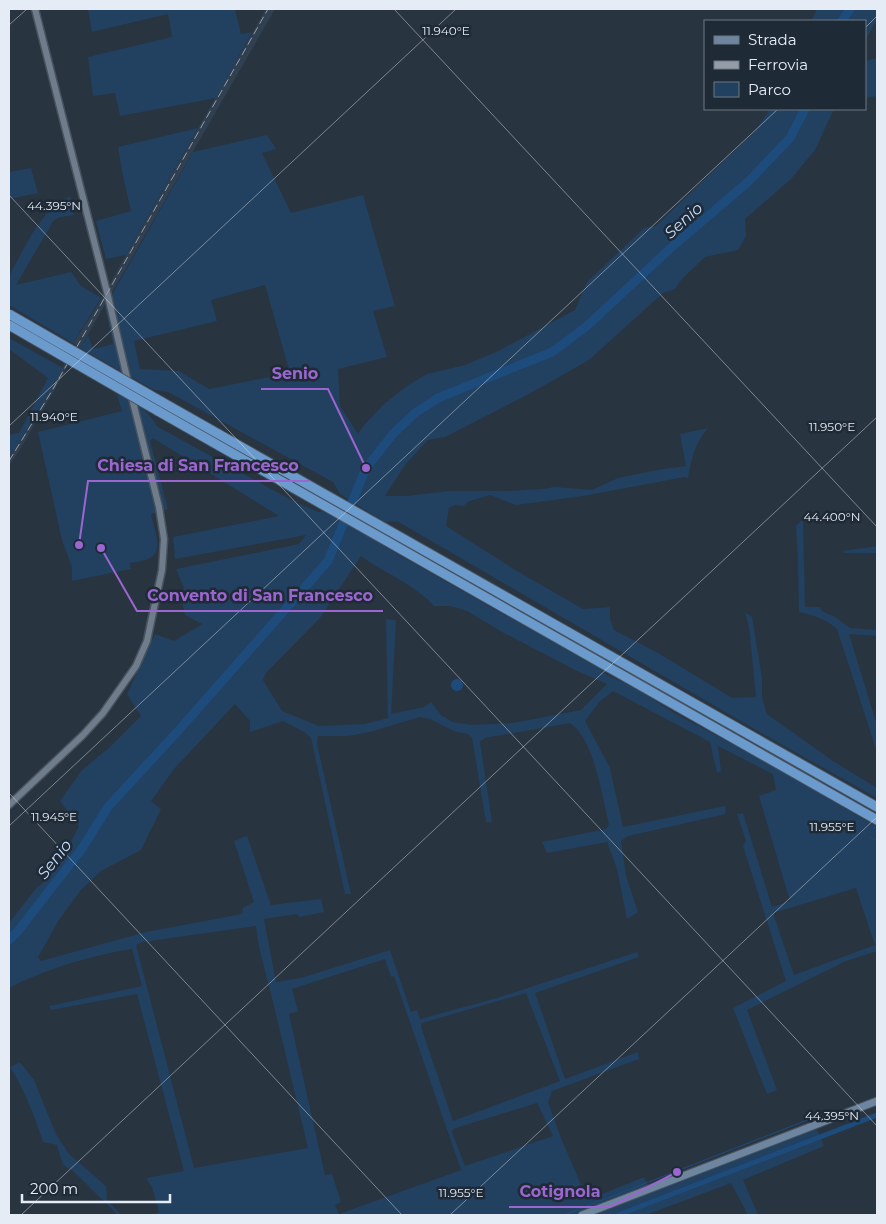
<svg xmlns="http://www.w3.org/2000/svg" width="886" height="1224" viewBox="0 0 886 1224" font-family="Montserrat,sans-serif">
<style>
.built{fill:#304051}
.green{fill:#22405f;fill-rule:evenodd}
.water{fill:#1d4c7c}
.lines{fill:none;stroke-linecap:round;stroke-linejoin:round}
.stream{stroke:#1d4c7c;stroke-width:1}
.canal{stroke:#1d4c7c;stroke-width:5}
.river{stroke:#1d4c7c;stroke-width:9}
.tertiary-casing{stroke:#48525d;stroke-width:9}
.secondary-casing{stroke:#48525d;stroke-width:9}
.motorway-casing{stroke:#48525d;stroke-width:11}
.tertiary{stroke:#6f7c8b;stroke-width:6}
.secondary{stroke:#6e859f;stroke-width:7}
.motorway{stroke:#6b9acd;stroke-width:9}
.rail{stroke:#949da7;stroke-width:1;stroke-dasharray:8 4;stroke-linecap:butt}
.motorway-bridge-casing{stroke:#48525d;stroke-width:11;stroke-linecap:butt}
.motorway-bridge{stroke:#6b9acd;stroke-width:9}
.ticks{fill:none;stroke:#e5ecf5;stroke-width:1;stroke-opacity:0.45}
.labels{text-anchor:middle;stroke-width:5;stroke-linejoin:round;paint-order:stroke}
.water-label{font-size:16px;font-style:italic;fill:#c4defc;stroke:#1f2a37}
.ticks-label{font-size:12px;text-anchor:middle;fill:#e5ecf5;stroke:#1f2a37;stroke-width:5;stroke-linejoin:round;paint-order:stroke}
.leader{fill:none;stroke:#9b66cf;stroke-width:2}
.callout-dot{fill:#9b66cf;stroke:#1f2a37;stroke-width:2}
.callout-label{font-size:16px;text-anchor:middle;font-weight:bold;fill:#9b66cf;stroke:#1f2a37;stroke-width:5;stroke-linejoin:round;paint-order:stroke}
</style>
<rect width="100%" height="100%" fill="#293441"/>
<path class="built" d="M266,9H275L80,348L73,343L93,313L120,266Z
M65,363L68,365L59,382L22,446L9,466V457L23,436Z"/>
<path class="green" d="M88,9H235L241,34L252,32L216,98L120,116L115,93L93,96L88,57L172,37L168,14L92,32Z
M817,9H877V19L865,41V21H811Z
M877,58V96L865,98V61Z
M770,109H834L815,150L791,179L745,219L746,236L738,250L705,257L682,279L675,289L663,293L589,360L529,394L445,437L428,440L405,465L385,496H406L449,491H508L543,489L554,487L592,490L618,478L657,470L686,466L680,434L708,428C695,443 691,459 688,478L685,477L583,496L516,505L490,495L467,502L464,506L455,505L449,508L446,526L517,571L583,609L610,607V619L614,630L660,654L732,698L756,697L749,627L745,612L752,617L762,678V698L767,714L833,761L877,788V798L763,734L397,521L385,522L340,494L333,482L168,392L154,390L80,348L88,335L93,349L113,344L105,307L193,152L267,135L276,149L262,153L291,213L363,195L395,306L373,311L387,357L338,369L340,406L358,434L364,425L384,404L407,386L427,374L465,365L498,351L575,310L587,282L644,228L656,226L757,129ZM265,285L290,373L209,389L179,371L140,369L134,341L217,321L211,300Z
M198,128L126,255L106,259L96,221L131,211L123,176L118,147Z
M31,168L38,193L9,199V172Z
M70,196L74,215L60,217L54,220L16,285L71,272L81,286L101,298L73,343L9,305V278L12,270C28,242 41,210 70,196Z
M9,338L63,368L23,436L9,457V435L19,433L48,378L9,349Z
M117,395C138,401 146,410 158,427L295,502L319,512L322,511L372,538L385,547L600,669L607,675L635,688L676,714L766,762L877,827V951L846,961L747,1010L777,1090L767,1094L733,1008L786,981L743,846L746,841L737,814L743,813L772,907L790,901L759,796L776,790L773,774L718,746L721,771L717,773L710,742L613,691L599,702L585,721L610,768L623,827L725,806L726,814L628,836L621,841L626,876L638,912L627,919L617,869L607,842L547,853L542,842L606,829L609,824C602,797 594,738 570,723L485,738L480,742L492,822H486L472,738L468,734L456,732L430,719L420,717L370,732L348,736H318L317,744L351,894H345L311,738L304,732L283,721L250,732V721L235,704L174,769L151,801L161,809L141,850L101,871L81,890L59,920L38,957L41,961L146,932L242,914L243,908L254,902L234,841L247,836L271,905L321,899L324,912L299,917L297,914L264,919L276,982L301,978L390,950L411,1012L417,1010L420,1019L497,998L637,952L639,957L535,993L565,1079L638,1052L639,1059L552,1091L548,1102L561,1138L586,1196L590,1199L644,1177L648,1186L814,1122L824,1146L743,1180L758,1215H748L731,1183L646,1215H152L159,1212L152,1187L146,1178L184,1171L137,994L51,1010L49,1006L142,986L132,949C89,956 48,968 9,988V923L38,886H40L62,859L79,826L60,801L82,770L110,747L141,716L127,694L155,634L174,641L202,624L185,615L180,592L184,588L176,569L299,544L306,535L175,559L173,537L279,516L153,438L150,441L168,509L151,514C153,525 163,548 153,556C147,561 137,562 130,563L131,569L72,581V567L62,540L38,432L122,411ZM361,556C384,573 416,585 434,606H450L467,611L502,632L577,671L607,684L581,710L513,723L471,725L453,722L441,715L431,702L424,707L391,714L396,620L386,619L388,718L365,724L319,726L282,711L263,680L266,673L320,618ZM856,888L875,945L794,975L773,913ZM256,926L259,947L274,1006L308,1148L194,1168L136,945L143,942ZM385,959L391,977L394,976L461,1170L339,1214L335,1205L341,1202L332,1174L325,1175L289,1014L298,1011L292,989ZM526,993L560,1081L453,1121L421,1027L422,1023ZM537,1103L553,1136L465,1166L452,1132L453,1129Z
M803,519L805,607H820L822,611L835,617L850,628L877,630V636L849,634L877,725V752L837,629C826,619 813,615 799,612L798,563L796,526Z
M877,546V553H845L843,551Z
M20,1062L34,1080L56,1134L69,1154L106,1186L107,1200L121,1215H118L72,1170L63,1165L57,1145L43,1142C34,1115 25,1091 10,1067Z"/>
<path class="water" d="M451 685a6 6 0 1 1 12 0a6 6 0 1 1-12 0Z"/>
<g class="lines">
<path class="stream" d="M874,829L875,825
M870,837L877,841
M564,1215L810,1119"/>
<path class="canal" d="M618,1215L877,1115"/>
<path class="river" d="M842,21L850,9
M9,940L18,931L81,850L108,807L178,731L328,561L366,468L393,434L415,413L438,398L552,352L587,326L674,245L748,182L790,138L805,109"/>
<g class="tertiary-casing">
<path id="tertiary" d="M35,9L107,292L128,382
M9,805L83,735L103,713L136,666L147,641L162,570L164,539L159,507L131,394"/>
</g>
<g class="secondary-casing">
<path id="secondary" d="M582,1215L877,1101"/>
</g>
<g class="motorway-casing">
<path id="motorway" d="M162,402L877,807
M158,411L877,820"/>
</g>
<use href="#tertiary" class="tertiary"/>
<use href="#secondary" class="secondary"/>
<use href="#motorway" class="motorway"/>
<path class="rail" d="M9,461L53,389L268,9"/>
<g class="motorway-bridge-casing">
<path id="motorway-bridge" d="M9,314L162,402
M9,325L158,411"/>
</g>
<use href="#motorway-bridge" class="motorway-bridge"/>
</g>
<path class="ticks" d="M394,9L877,527M9,25L27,9M865,28L877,16M9,195L877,1126M9,426L456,9M9,793L402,1215M9,826L778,109M21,1215L877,417M450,1215L877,817"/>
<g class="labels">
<g class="water-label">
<text transform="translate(683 220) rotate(-42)" y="6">Senio</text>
<text transform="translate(54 859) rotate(-52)" y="6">Senio</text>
</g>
</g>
<g class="ticks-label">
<text x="446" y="35">11.940°E</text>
<text x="54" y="210">44.395°N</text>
<text x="54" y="421">11.940°E</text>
<text x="832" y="431">11.950°E</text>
<text x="832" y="521">44.400°N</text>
<text x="54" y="821">11.945°E</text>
<text x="832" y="831">11.955°E</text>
<text x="832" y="1120">44.395°N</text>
<text x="461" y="1197">11.955°E</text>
</g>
<path class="leader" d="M366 468L328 389H261M79 545L88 481H309M101 548L137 611H383M677 1172L610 1207H509"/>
<g class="callout-dot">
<circle cx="366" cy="468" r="5"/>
<circle cx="79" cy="545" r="5"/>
<circle cx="101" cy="548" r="5"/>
<circle cx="677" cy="1172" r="5"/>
</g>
<g class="callout-label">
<text x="295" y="379">Senio</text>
<text x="198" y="471">Chiesa di San Francesco</text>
<text x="260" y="601">Convento di San Francesco</text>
<text x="560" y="1197">Cotignola</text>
</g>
<rect width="886" height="1224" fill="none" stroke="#e5ecf5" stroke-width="20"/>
<rect x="704" y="20" width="162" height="90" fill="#1f2a37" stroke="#6e7883"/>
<rect x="714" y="36" width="25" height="8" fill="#6e859f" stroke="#6e7883"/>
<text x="748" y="45" font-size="15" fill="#e5ecf5">Strada</text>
<rect x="714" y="61" width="25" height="8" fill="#949da7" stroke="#6e7883"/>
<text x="748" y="70" font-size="15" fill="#e5ecf5">Ferrovia</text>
<rect x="714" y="82" width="25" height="15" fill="#22405f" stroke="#6e7883"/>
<text x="748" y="95" font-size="15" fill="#e5ecf5">Parco</text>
<path d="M22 1194v8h148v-8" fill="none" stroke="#e5ecf5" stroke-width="2.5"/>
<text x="30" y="1194" font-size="15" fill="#e5ecf5" stroke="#1f2a37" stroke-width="4" paint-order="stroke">200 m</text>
</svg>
